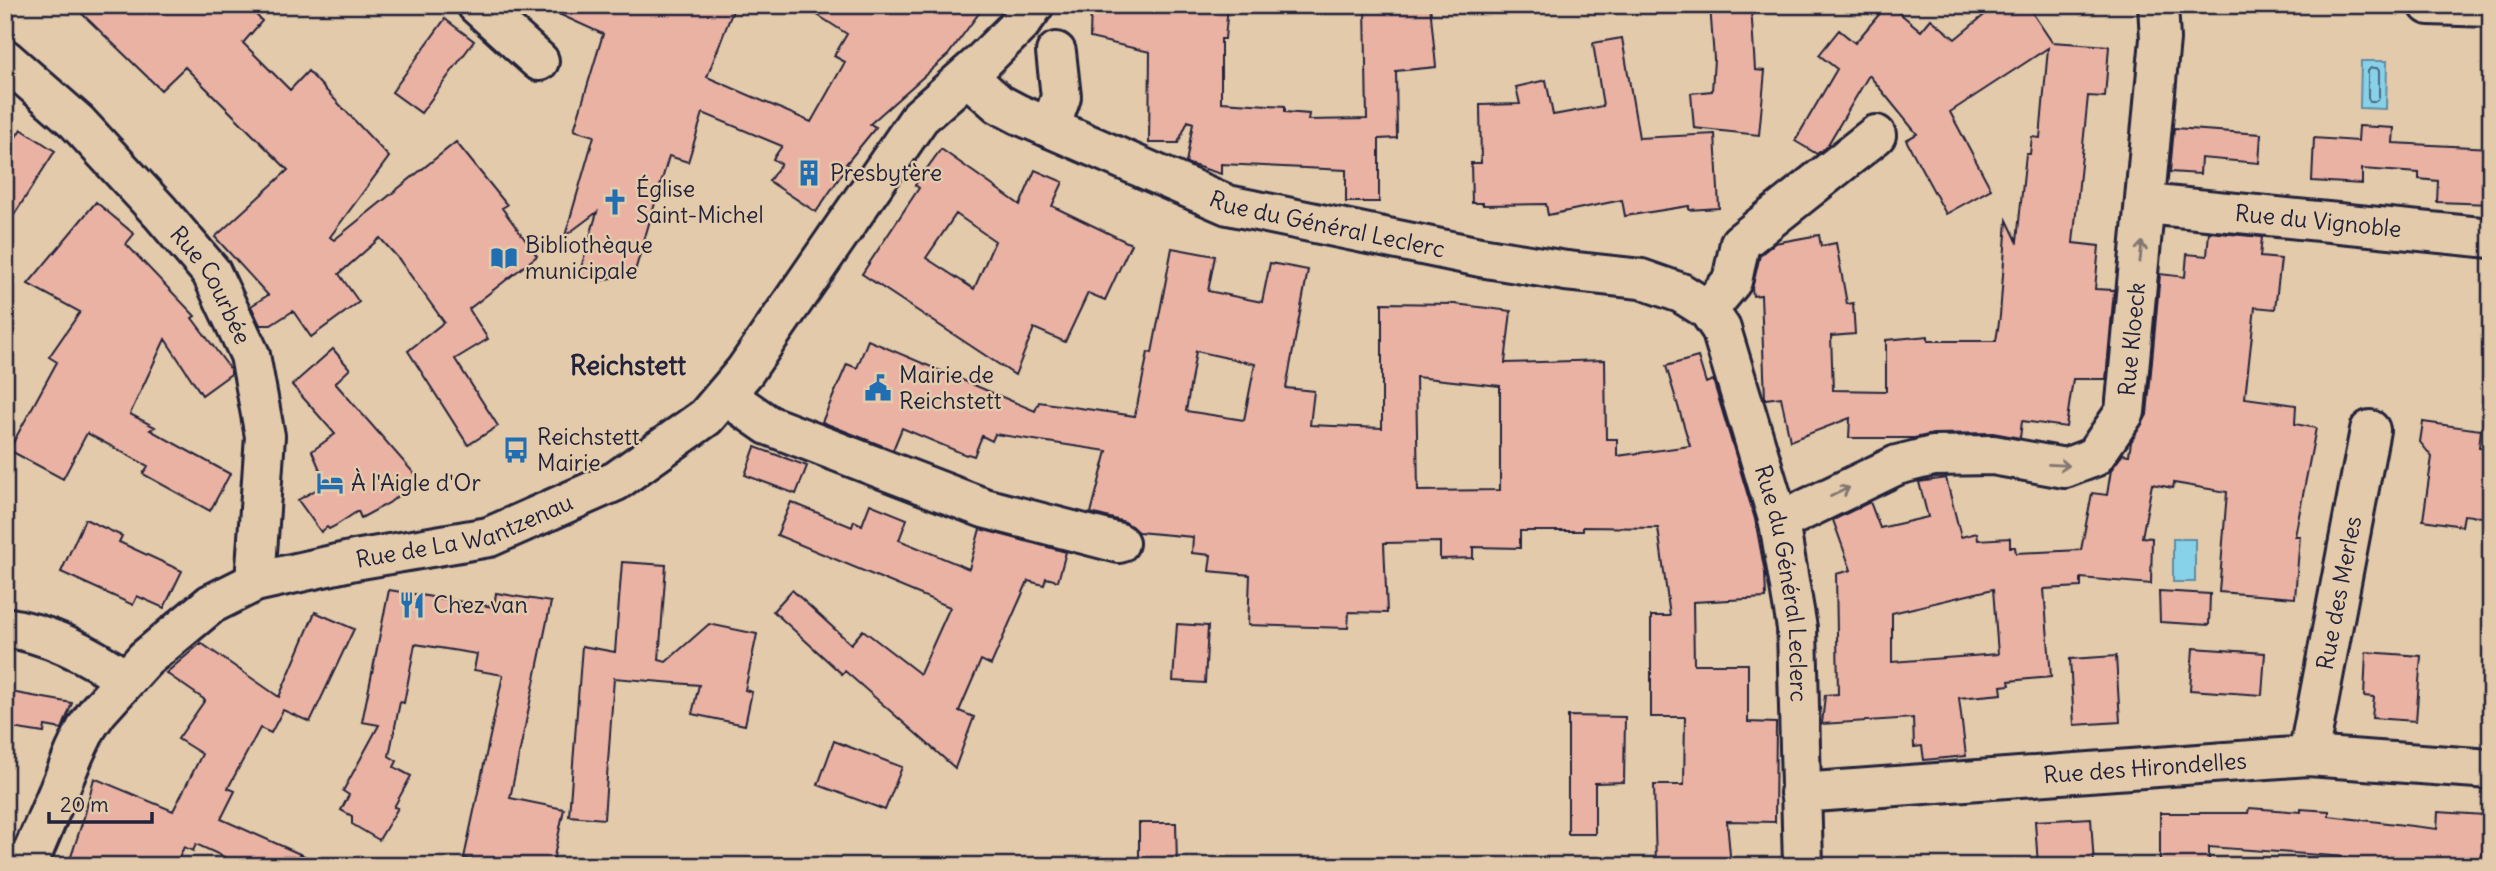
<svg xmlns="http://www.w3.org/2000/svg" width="2496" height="871" viewBox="0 0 2496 871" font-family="Delius,sans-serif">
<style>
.water{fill:#88d2e9;stroke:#5f8ca3;stroke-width:2}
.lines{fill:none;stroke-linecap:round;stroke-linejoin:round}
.shore{stroke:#4b6881;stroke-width:2}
.building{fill:#eab2a3;stroke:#22223b;stroke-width:2;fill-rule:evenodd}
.minor-casing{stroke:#22223b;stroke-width:44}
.minor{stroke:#e2caaa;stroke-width:38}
.oneway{stroke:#827672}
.labels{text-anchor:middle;stroke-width:5;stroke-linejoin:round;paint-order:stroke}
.poi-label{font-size:23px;fill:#22223b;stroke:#e2caaa;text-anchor:start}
.street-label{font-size:23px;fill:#22223b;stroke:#e2caaa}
.quarter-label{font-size:26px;font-weight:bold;fill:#22223b;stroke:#e2caaa}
</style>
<rect width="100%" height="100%" fill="#e2caaa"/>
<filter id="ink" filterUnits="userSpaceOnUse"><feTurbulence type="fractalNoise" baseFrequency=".0143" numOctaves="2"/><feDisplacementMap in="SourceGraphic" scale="14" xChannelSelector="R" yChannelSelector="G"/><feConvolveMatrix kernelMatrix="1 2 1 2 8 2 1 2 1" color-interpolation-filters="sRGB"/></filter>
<g filter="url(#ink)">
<path class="water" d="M2361,61H2387L2386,109L2360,108Z
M2173,539H2195V582H2173Z"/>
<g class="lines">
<path class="shore" d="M2371,68H2377L2379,71V98L2376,101H2370L2368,98V71Z"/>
</g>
<path class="building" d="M73,5H247L262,21L243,43L290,90L308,71L389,157L330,237L334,240L456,142L507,205L502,208L537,256L469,309L488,339L455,359L498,426L468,445L408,351L444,322L398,258L380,238L339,274L359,302L311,337L293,311L271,325H260L251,306L268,295L215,237L288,170L185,67L161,90Z
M539,5H735L707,77L811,122L845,62L834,56L847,34L802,5H985L948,55L870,124L876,127L846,164L848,165L816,212L769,181L781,164L773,159L782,146L703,113L688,162L669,156L635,271L601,281L579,275L597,212L565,236L594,136L574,130L603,34Z
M1091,5H1228L1225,39H1221V102L1285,106V112L1309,114L1308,120L1367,119L1365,5H1430L1436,67L1396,71L1397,138L1379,139V202H1346V170L1221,164V174L1186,163L1193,123L1188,121L1178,143H1149L1150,52L1090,38Z
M1710,5H1751L1755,70L1765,71L1759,135L1694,128L1691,93L1712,91L1714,59Z
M1887,5H1890L1921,31L1931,19L1955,39L1994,7L2027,5L2052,42L2109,46L2105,97L2088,96L2073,243L2099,246L2095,289L2114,290L2106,379H2073L2066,427L2022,421L2020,438L1993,433L1933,434L1914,438H1849L1850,418L1790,441L1781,397L1765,399L1761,295L1753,296L1752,289L1760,255L1775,243L1819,235L1821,246L1836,243L1847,304L1853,303L1855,334L1831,336L1833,390L1886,391V340L1928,336V341H1996L2000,316L2007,220L2017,241L2026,154H2030L2032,137L2040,138L2048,48L1950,112L1991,189L1946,214L1906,140L1917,134L1869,75L1827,146L1817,154L1795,141L1837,69L1819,55L1839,30L1855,43Z
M445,19L474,41L421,113L392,92Z
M1622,38L1639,138L1715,134L1719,208L1689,210V206L1625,216L1622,200L1548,215L1546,204L1483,205V203H1472L1471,163H1481L1480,105L1520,104L1516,87L1546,80L1553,115L1603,106L1593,43Z
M2359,126L2394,128L2393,143L2491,148V204L2437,202L2438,181L2419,179V173L2362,169V184L2312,181L2314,138L2358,141Z
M2174,128L2261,134L2259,163L2201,158L2200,174L2170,172Z
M21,129L55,151L5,229V154Z
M941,149L1020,205L1035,170L1063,182L1052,206L1131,244L1105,300L1088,293L1065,342L1034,328L1015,375L862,274L919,188L915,185ZM956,214L995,241L974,289L926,258Z
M96,202L134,234L126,244L195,316L192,318L231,370V374L202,395L165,339L130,414L155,427L150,430L230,474L210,511L143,474L148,466L87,433L63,479L9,450L57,362L49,357L80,312L28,284Z
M2209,232L2262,237L2260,257L2281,259L2275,309L2255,307L2245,398L2296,405L2295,424L2316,428L2295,536H2300L2295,598L2219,592L2227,492L2174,483L2173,488L2152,484L2142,537L2152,538L2151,584L2081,578V587L2044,589L2051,677L2009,681L2010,685L2001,686L2002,694L1959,698L1966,756L1924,760L1922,746L1914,747L1913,718L1822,724L1825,695L1838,694L1836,574L1851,570L1833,520L1870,502L1880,528L1928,517L1919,482L1946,478L1961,537L1977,533L1978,540L2010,538V547H2015L2016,553L2081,550L2092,493L2107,495L2111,470L2123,454L2129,455L2131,442L2147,415L2160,274L2185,277L2187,254L2207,256ZM1993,589L1998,654L1892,662V613Z
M1172,248L1215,256L1208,291L1262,302L1270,263L1308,270L1286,388L1314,391L1310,425L1382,428V303L1455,304L1511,311L1505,363L1605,360L1606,439H1617V456L1690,446L1666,366L1698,357L1706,383L1713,380L1755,519L1765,573L1766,598L1693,602L1694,664H1748V722L1776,723L1775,822L1727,821L1731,866H1656L1654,785H1684L1685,717H1651V616H1670L1658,528L1583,527V531H1520V548L1473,547V558L1440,559V542L1384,543L1387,613L1349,612L1348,628L1248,625L1250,575L1209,571L1211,555L1192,553L1193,537L1138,532L1125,522L1091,513L1107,451L995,434L992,441L982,436L974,456L968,454L966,455L902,428L893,450L822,422L847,364L857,368L868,340L1035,411L1039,402L1135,416L1148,352L1152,353ZM1196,351L1255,364L1244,420L1186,411ZM1416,377L1500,386V490L1418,491Z
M333,349L350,369L335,383L419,479L389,503L361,518L358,511L335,526L329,529L327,527L321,532L298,500L326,484L312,451L335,434L292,385Z
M2423,422L2481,430L2479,447L2491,448V518L2464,515L2462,526L2423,520L2432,457L2420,442Z
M755,447L807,466L796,494L745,475Z
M791,502L852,527L854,521L862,525L870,504L907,519L899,540L969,569L980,529L1066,552L1058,581L1046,578L1044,585L1028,581L991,665L981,660L959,711L974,717L955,768L845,671L842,674L773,611L792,590L851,644L863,630L920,674L950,607L777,535Z
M85,519L122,536L119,542L182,571L164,608L137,596L133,605L61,572Z
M622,562L666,565L659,660L666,662L709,624L757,634L745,690L752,692L745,725L692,714L699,685L614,678L604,819L569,816L582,646L615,652Z
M389,590L494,607L496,593L551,602L510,798L564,809L552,866H501L464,858L503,675L474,670L477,654L415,644L404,703L400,702L389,756L397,761L394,767L411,776L394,807L398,808L379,840L352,824V816L341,810L349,795L343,791L379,725L362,722Z
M2159,591L2210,594L2209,625L2160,622Z
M315,612L354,629L310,722L283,710L271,733L260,728L228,788L235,791L221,819L327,866H244L196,844L193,851L184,847L175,866H68L85,814L94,778L173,811L190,778L202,754L178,739L205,700L166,673L201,643L279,697Z
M1177,624L1208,626L1205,683L1173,681Z
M2193,648L2265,653L2262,695L2190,690Z
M2366,652L2421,656L2416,721L2372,718L2374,697L2364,696Z
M2116,656L2120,722L2074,725L2070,659Z
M5,691L72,703L62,729L45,726L44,733L5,727Z
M1568,716L1625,717L1624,782L1595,783V834H1568Z
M834,741L902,767L885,810L818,785Z
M2249,808L2301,812V809L2329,811V816L2437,829L2438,812L2485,815L2482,866H2345L2346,857L2209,847V866H2160V813H2248Z
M2091,818L2094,866H2038L2035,821Z
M1139,823H1176L1177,866H1139Z"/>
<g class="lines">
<g class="minor-casing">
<g id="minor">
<path d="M477,5L539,61"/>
<path d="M2429,5L2491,7"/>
<path id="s1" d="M5,59L77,122L160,212L211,272L250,355L265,436L255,582"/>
<path id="s2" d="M967,76L999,104L1018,114L1228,205L1480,257L1566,271L1641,279L1681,293L1708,310L1721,329L1779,522L1797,628L1803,866"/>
<path d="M1050,128L1061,97L1056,52"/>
<path id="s3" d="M2146,204L2491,238"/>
<path d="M1708,310L1732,281L1740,243L1876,135"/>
<path d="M725,395L768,425L984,508L1119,543"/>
<path id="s4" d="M1779,522L1897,465L1933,456L1993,455L2065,468L2094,457L2125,412L2160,39L2158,5"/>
<path d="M5,627C49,634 90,654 125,680"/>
<path id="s5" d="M2308,756L2370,430"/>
<path id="s6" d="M1800,793L2308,756L2491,769"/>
<path id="s7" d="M27,866L75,752L87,727L98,711L145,659L211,604L255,582L355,560L489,537L616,481L706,417L745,371L920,117L980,64L1021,23L1034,5"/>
</g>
</g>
<use href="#minor" class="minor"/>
</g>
<defs><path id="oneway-shaft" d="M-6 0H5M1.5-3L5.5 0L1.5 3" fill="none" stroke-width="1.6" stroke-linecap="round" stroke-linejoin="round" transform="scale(1.75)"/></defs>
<g class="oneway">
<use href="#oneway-shaft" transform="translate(2141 252) rotate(-84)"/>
<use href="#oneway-shaft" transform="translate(2059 465) rotate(3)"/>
<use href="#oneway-shaft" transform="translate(1840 492) rotate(-26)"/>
</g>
</g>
<defs>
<g id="building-bare" transform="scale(2.1)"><path d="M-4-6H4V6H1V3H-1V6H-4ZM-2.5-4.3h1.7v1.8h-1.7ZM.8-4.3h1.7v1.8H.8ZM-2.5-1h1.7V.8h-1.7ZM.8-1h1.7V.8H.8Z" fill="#1f6fb2" stroke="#e2caaa" stroke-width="2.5" paint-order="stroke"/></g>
<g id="church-bare" transform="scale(2.1)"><path d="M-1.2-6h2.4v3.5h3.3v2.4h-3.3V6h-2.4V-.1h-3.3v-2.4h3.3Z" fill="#1f6fb2" stroke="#e2caaa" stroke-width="2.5" paint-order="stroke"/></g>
<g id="library-bare" transform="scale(2.1)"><path d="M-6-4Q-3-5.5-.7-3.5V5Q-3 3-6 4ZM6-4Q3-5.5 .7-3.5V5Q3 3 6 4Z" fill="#1f6fb2" stroke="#e2caaa" stroke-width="2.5" paint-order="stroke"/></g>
<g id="civic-bare" transform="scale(2.1)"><path d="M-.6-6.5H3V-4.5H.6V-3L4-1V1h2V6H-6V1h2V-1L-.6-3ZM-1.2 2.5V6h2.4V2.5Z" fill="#1f6fb2" stroke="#e2caaa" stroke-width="2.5" paint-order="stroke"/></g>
<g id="bus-bare" transform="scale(2.1)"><path d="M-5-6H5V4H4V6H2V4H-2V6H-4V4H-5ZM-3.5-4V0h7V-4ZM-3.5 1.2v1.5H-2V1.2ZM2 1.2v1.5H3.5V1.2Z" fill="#1f6fb2" stroke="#e2caaa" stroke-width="2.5" paint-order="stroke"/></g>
<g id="hotel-bare" transform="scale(2.1)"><path d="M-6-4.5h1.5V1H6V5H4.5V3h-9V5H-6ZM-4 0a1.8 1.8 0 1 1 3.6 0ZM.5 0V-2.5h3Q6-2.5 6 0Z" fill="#1f6fb2" stroke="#e2caaa" stroke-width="2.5" paint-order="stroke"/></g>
<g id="restaurant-bare" transform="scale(2.1)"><path d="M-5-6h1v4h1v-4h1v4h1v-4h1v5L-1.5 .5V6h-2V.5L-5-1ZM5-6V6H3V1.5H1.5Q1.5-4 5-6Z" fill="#1f6fb2" stroke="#e2caaa" stroke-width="2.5" paint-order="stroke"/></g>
</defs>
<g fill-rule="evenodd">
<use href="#building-bare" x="809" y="173"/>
<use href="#church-bare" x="615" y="202"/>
<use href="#library-bare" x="504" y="258"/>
<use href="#civic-bare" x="878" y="388"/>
<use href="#bus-bare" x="516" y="450"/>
<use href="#hotel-bare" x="330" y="483"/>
<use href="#restaurant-bare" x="412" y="605"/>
</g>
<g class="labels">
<g class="poi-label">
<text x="830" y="181">Presbytère</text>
<text x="636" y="197">Église<tspan x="636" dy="26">Saint-Michel</tspan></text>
<text x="525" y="253">Bibliothèque<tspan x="525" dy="26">municipale</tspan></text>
<text x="899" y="383">Mairie de<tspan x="899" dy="26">Reichstett</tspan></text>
<text x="537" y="445">Reichstett<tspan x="537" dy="26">Mairie</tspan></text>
<text x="351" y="491">À l'Aigle d'Or</text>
<text x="433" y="613">Chez van</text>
</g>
<g class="street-label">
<text dy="8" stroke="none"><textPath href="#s3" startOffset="173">Rue du Vignoble</textPath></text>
<text dy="8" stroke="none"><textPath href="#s2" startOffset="394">Rue du Général Leclerc</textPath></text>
<text dy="8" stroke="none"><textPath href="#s1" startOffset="308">Rue Courbée</textPath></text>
<text dy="8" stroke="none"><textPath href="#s4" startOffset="460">Rue Kloeck</textPath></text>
<text dy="8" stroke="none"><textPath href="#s7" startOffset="592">Rue de La Wantzenau</textPath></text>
<text dy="8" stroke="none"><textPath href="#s2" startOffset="1073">Rue du Général Leclerc</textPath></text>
<text dy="8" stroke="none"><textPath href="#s5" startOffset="166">Rue des Merles</textPath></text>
<text dy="8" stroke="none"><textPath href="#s6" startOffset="346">Rue des Hirondelles</textPath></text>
</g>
<g class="quarter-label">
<text x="628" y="375">Reichstett</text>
</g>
</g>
<rect width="2496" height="871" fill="none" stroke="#e2caaa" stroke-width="28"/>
<rect x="14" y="14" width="2468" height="843" fill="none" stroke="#22223b" stroke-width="2.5" filter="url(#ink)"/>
<path d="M49 812v10h103v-10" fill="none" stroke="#22223b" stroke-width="3.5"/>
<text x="60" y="812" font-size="21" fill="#22223b" stroke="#e2caaa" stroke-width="5" paint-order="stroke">20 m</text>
</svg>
